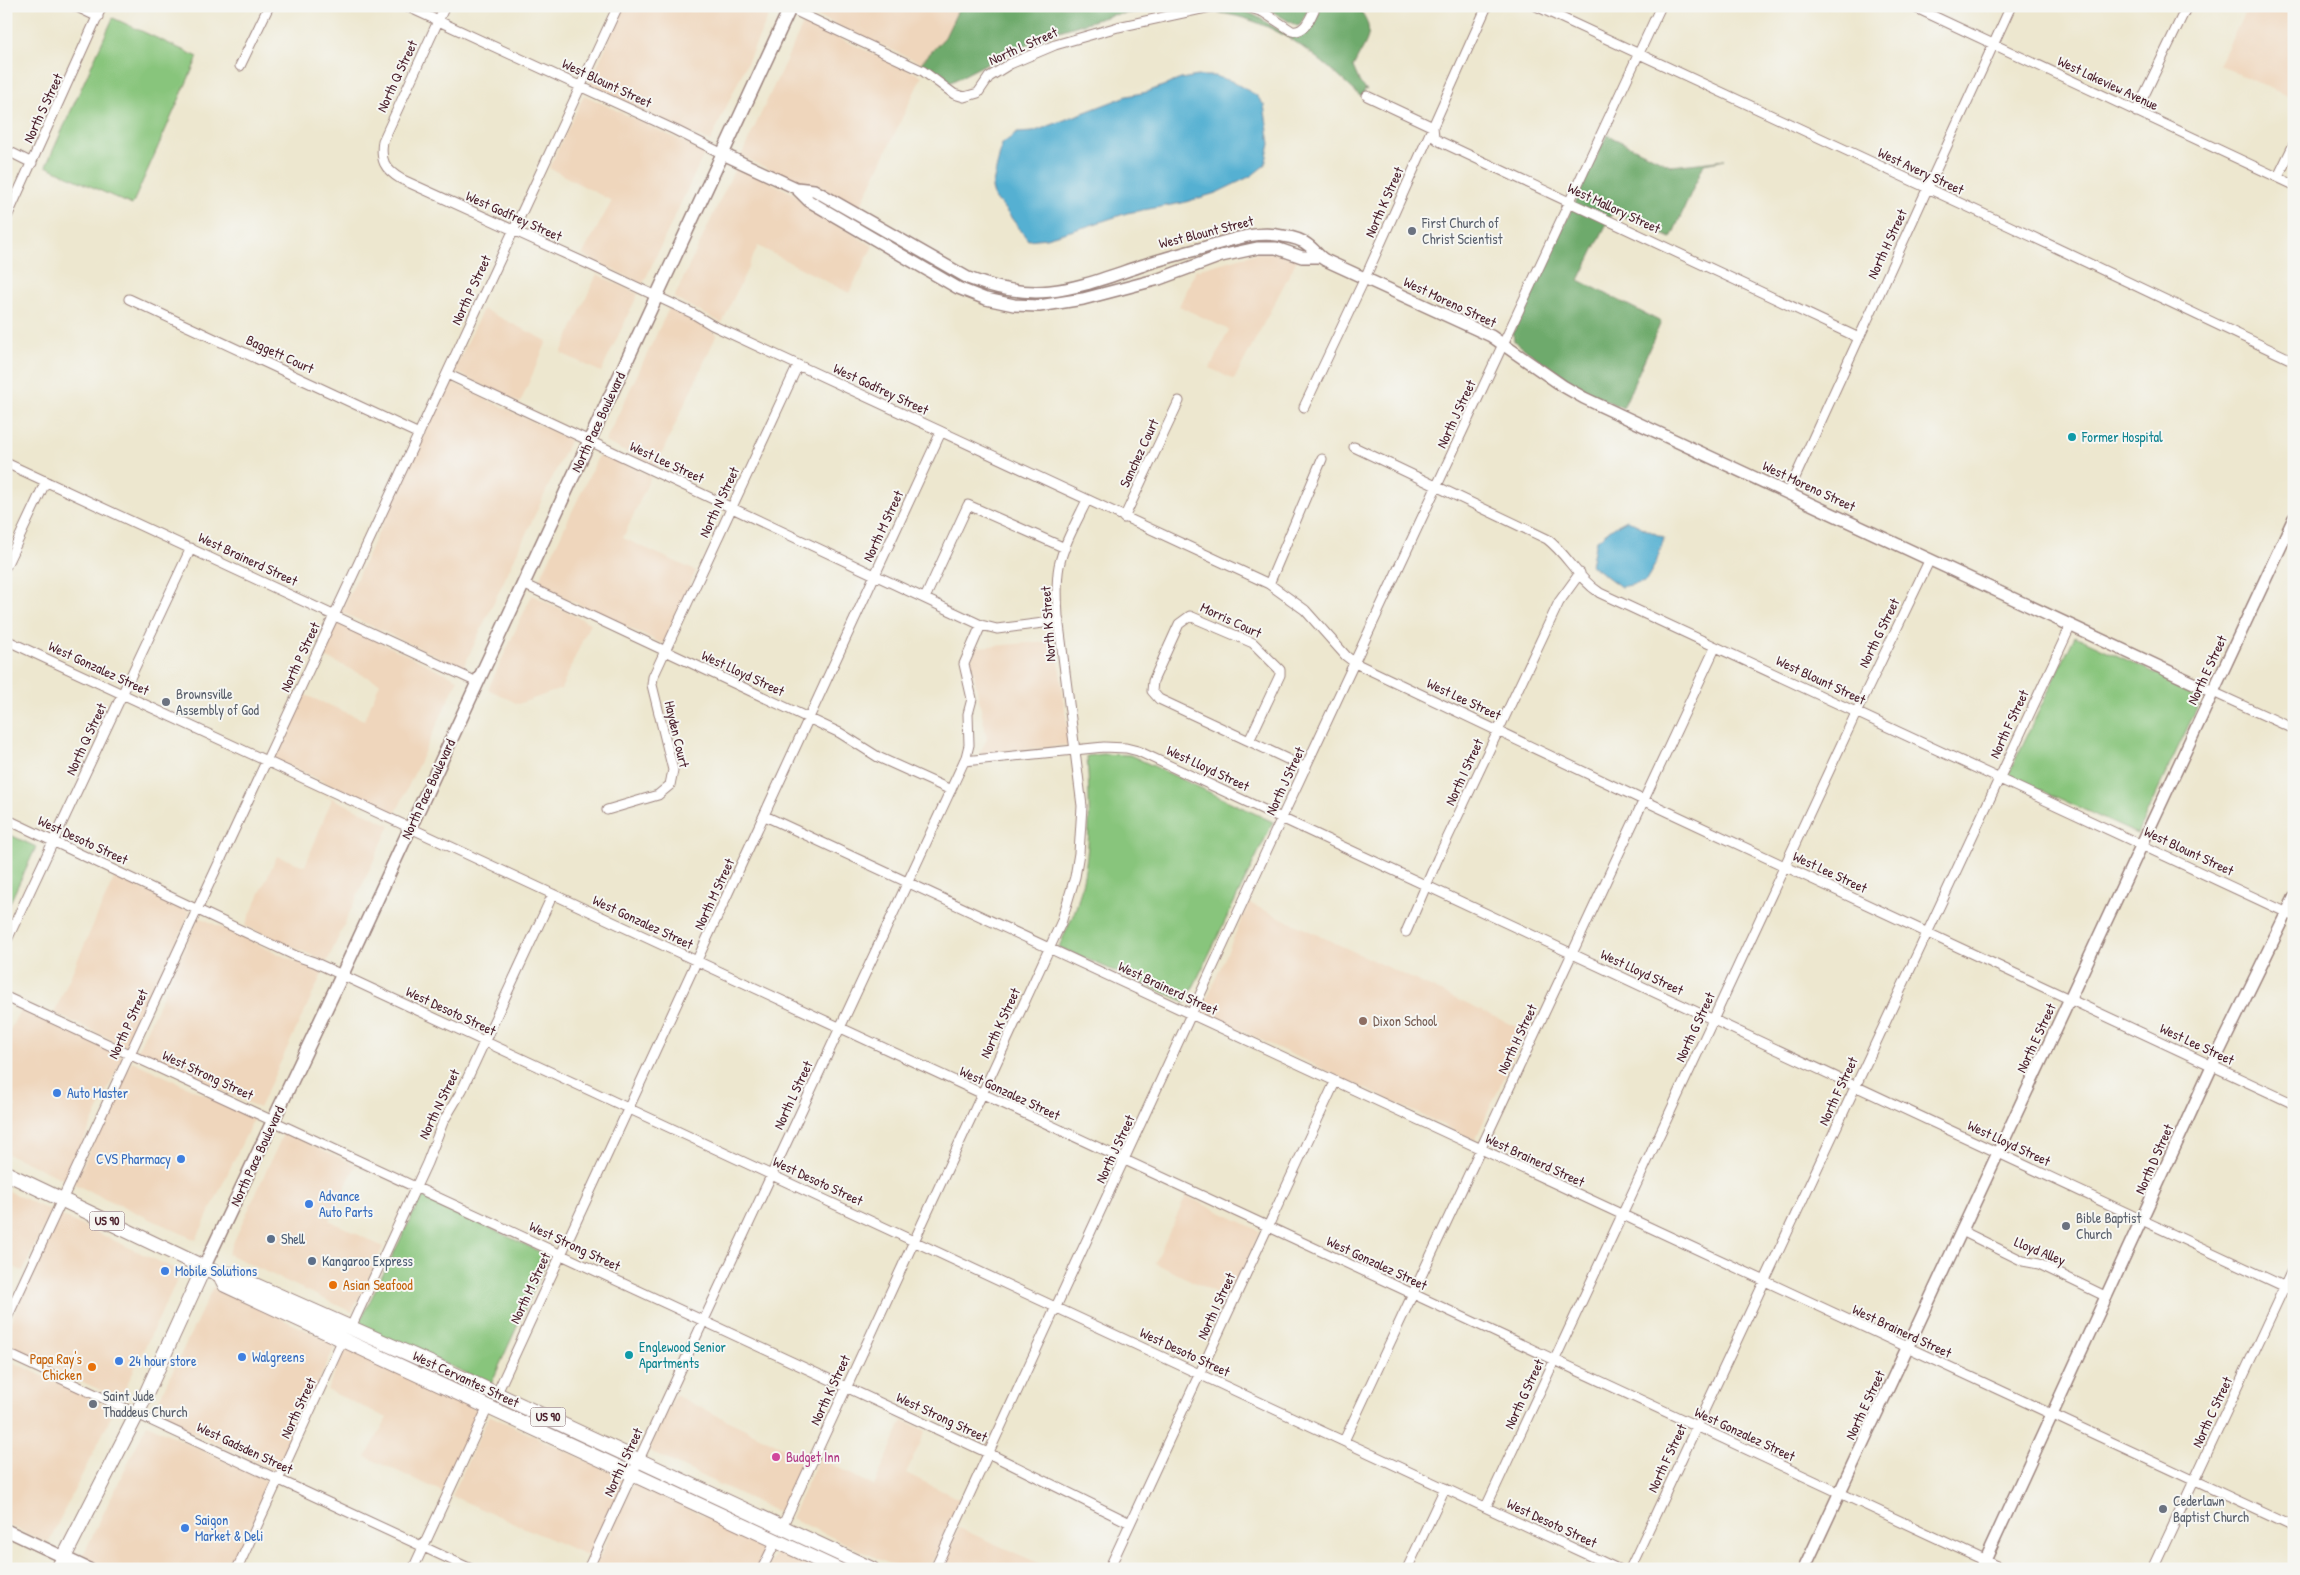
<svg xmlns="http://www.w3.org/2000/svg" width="2300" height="1575" viewBox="0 0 2300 1575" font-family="'Patrick Hand',sans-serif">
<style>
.built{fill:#efd6bc}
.green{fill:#88c57c;stroke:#697254}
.forest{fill:#6eaa6c;stroke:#5c644c}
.water{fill:#54b0d2;stroke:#4f687e}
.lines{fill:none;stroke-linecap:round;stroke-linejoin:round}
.minor-casing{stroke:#9c837d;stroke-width:11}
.tertiary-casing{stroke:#9c837d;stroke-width:14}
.secondary-casing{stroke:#9c837d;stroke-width:15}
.primary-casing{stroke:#9c837d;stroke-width:16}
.minor{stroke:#fff;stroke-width:9}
.tertiary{stroke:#fff;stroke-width:11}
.secondary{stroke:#fff;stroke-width:12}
.primary{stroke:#fff;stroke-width:14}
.worship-dot{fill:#6b7280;stroke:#f6f6f2;stroke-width:2}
.culture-dot{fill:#0f9aa8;stroke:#f6f6f2;stroke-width:2}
.education-dot{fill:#8d6e63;stroke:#f6f6f2;stroke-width:2}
.shop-dot{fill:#3f7fe0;stroke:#f6f6f2;stroke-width:2}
.service-dot{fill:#5c6f8a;stroke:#f6f6f2;stroke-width:2}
.food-dot{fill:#e8710a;stroke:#f6f6f2;stroke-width:2}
.hotel-dot{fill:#d1479c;stroke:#f6f6f2;stroke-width:2}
.labels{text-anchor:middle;stroke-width:4;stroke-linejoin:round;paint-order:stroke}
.shield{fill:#f6f6f2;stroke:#7e6067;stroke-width:1}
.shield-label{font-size:12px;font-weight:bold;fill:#4a1f2b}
.street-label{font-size:14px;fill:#4a1f2b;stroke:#f6f6f2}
.worship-label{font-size:14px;fill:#5b616d;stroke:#f6f6f2;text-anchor:start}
.culture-label{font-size:14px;fill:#0d838f;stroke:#f6f6f2;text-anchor:start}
.education-label{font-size:14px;fill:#785e54;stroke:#f6f6f2;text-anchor:start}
.shop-label{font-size:14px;fill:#366cbe;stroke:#f6f6f2;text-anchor:start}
.service-label{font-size:14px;fill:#4e5e75;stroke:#f6f6f2;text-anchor:start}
.food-label{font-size:14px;fill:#c56008;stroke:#f6f6f2;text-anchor:start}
.hotel-label{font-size:14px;fill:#b23c85;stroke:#f6f6f2;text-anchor:start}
</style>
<rect width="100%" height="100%" fill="#f6f6f2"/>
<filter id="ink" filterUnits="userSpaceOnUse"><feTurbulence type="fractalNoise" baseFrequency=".02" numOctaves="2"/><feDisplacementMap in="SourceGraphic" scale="10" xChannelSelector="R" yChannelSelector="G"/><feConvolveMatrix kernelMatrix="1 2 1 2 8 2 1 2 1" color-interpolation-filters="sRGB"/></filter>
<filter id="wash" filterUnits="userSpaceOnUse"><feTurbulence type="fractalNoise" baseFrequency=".0096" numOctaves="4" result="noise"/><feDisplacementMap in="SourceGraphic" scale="20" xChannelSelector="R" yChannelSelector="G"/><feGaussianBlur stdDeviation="1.12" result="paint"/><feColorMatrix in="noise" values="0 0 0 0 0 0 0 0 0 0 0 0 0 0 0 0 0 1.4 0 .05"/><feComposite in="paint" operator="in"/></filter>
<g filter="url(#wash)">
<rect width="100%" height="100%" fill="#ede7cf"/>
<path class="built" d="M624,6L773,7L710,142L589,85Z
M811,6H960L945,37L921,63L808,12Z
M2248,6H2273L2294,16V99L2219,65Z
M804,22L922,76L859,209L817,185L795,181L741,156Z
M584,95L705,152L643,284L582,255L612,201L549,168Z
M736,166L793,193L806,206L873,246L849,293L758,246L722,323L674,298Z
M1258,253H1275L1297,260L1234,380L1210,368L1229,330L1179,306L1196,270Z
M597,274L638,294L601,372L561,353Z
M669,308L717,334L656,466L605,442Z
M483,309L547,341L520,403L454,371Z
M449,381L570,440L463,668L341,612Z
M600,453L651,476L623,538L696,571L663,644L537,585Z
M532,595L590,623L561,689L518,704L488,689Z
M337,622L458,679L395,815L273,758L303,694L364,720L380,683L321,655Z
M1056,641L1070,745L979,754L987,739L971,660L977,647Z
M283,775L390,825L327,962L245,926L277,856L305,866L332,799Z
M115,876L190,912L128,1047L54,1013Z
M1249,903L1525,1031L1475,1140L1201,1012Z
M199,917L294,961L323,972L259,1108L137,1051Z
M20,1010L123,1057L65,1180L6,1153V1126L16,1105L6,1100V1038Z
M132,1061L254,1118L196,1240L74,1184Z
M284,1132L356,1165L329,1220L383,1247L352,1312L228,1254Z
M6,1190L51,1211L23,1271L6,1264Z
M1186,1196L1260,1231L1229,1299L1155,1263Z
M60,1215L181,1272L120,1399L6,1347V1331Z
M213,1287L336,1344L277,1472L152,1414Z
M345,1348L480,1411L443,1492L366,1457L387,1418L327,1390Z
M6,1359L115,1409L48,1543L6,1524Z
M675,1395L807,1459L782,1514L649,1451Z
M489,1415L625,1479L589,1556L452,1496Z
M903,1420L926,1431L906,1473L961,1500L929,1569H900L791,1518L819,1458L874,1486Z
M147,1424L272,1483L232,1569H103L81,1559Z
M634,1483L768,1545L757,1569H594Z
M959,1528L1036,1562L1049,1569H940Z
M777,1550L818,1569H768Z"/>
<path class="green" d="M113,18L198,57L132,205L46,166Z
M2075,636L2203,695L2137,834L2008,775Z
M1103,754L1130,755L1273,822L1186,1002L1059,947C1065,932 1074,916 1078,901C1092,852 1090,806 1087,756Z
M6,833L36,847L6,911Z
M422,1196L549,1256L491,1384L358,1325Z"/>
<path class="forest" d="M960,6H1189L1112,15L1056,32L999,57L949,83L921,63L945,37Z
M1263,6H1310L1300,25L1297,26Z
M1321,6H1357C1379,33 1365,41 1353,67L1360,83L1367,90L1365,89L1363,95L1360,96C1315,54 1277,20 1214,12C1225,10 1237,9 1249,13C1265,18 1291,45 1305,33C1313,27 1317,15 1321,6Z
M1607,135L1672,166L1725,160L1704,164L1671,238L1613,211L1579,280L1661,322L1623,408L1578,389L1514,341L1513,333Z"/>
<path class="water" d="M1198,76H1214L1231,81L1256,95L1264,105L1270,144L1265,165L1251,176L1216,193L1182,203L1127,213L1088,226L1046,238L1028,240L1000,203L995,200L992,188L1002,144L1017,133L1033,132L1127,96L1147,92L1181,79Z
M1627,520L1664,538L1656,563L1645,582L1621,587L1591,565L1596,541L1612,528Z"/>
</g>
<g filter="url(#ink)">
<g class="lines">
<g class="minor-casing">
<path id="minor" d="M75,6L98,17
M406,6L675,130L723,154
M445,6L383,141C380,160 384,169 401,179L590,265L692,313L712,325L1269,584L1305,610L1346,656L1355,663L1643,800L2294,1104
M785,6L923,71L954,94L964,97L978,93L989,77L1010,64L1055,45L1118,27L1215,6
M1245,6L1263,12L1292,31C1306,33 1311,16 1316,6
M1536,6L2048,244L2294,361
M1912,6L2294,185
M2287,6L2294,9
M240,66L269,6
M1367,96L1433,127L1434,137L1439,141L1859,338
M2136,112L2187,6
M6,150L32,163
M2278,177L2294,144
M6,219L102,6
M129,299L419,434
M447,374L981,625L997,629L1059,621
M1304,407L1365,278L1487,6
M1354,447L1547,539C1567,554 1578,579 1600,593L2294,916
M6,463L477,682
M1788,493L2011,6
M1124,518L1179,401
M6,566L46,481
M523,584L840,733L878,757L951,790
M1269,584L1322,459
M925,598L968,505L1065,548
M1190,616L1253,643L1280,670V675L1249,741L1159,699L1152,691L1153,681L1179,624Z
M6,640C672,950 1338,1258 2003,1569
M2213,692L2294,729
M1249,741L1306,768
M964,761L1104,747L1126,748L1138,751L2294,1291
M607,810L658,795L670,785L673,770L652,685L653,677L798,365
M765,816L2294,1527
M6,819L217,919L296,956L314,962L1618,1569
M1406,932L1438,858L1559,602L1580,573
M6,942L191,548
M6,997L988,1453L1130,1523
M1962,1231L2023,1261L2039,1264L2107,1297
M6,1320L618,6
M351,1327L427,1163L443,1122L462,1090L553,894
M6,1353L471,1569
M497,1393L941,432
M1344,1441L1715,648
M1486,1507L1856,713L1930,559
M782,1527L1061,923L1075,877L1079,853L1082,806L1058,617C1057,601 1056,582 1059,566C1064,543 1077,521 1087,500
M237,1569L343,1339
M413,1569L488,1407
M588,1569L966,757L969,745L968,714L972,699L964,664L981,625
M762,1569L776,1541
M935,1569L1271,841L1661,6
M1109,1569L1335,1082
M1407,1569L1445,1488
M1630,1569L2071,625
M2153,1569L2294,1266"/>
</g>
<g class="tertiary-casing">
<path id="tertiary" d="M723,154L796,188L814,190L968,278C1040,306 1077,287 1144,265C1164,258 1185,253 1206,247C1231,240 1257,230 1283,236C1291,237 1302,240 1308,245C1314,249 1318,256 1325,260L1491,336L1563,386L1584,398L2213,692
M796,188L809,201L958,288L986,299L1014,305L1039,306L1083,299L1159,279L1221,256L1258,248H1276L1302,257H1320
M6,1530L89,1569
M1804,1569L2294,518
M1981,1569L2212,1066L2294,898"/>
</g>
<g class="secondary-casing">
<path id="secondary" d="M204,1267L342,975L791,6"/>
</g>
<g class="primary-casing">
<path id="primary" d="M6,1173L220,1275L230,1274L430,1363L872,1569
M220,1275L225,1285L837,1569
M58,1569L137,1414L204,1267"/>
</g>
<use href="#minor" class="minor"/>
<use href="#tertiary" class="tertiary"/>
<use href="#secondary" class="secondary"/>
<use href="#primary" class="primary"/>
</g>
</g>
<g class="worship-dot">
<circle cx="1412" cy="231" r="5"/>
<circle cx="166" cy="702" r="5"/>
<circle cx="2066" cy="1226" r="5"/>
<circle cx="93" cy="1404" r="5"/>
<circle cx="2163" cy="1509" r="5"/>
</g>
<g class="culture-dot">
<circle cx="2072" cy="437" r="5"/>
<circle cx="629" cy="1355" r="5"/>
</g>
<circle class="education-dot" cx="1363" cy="1021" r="5"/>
<g class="shop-dot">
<circle cx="57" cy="1093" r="5"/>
<circle cx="181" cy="1159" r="5"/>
<circle cx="309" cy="1204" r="5"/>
<circle cx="165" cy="1271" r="5"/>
<circle cx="242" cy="1357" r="5"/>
<circle cx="119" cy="1361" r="5"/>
<circle cx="185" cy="1528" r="5"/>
</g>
<g class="service-dot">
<circle cx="271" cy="1239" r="5"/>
<circle cx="312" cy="1261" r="5"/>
</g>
<g class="food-dot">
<circle cx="333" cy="1285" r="5"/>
<circle cx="92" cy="1367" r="5"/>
</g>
<circle class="hotel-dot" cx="776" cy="1457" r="5"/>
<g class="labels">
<g class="shield">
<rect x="89.5" y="1211.5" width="35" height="19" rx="4"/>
<rect x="530.5" y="1407.5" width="35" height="19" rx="4"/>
</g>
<g class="shield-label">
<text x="107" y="1225">US 90</text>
<text x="548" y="1421">US 90</text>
</g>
<g class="street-label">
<text transform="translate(1023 46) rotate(-24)" y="5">North L Street</text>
<text transform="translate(397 76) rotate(-65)" y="5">North Q Street</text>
<text transform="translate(607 83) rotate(25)" y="5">West Blount Street</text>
<text transform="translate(2108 83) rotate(25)" y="5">West Lakeview Avenue</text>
<text transform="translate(43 108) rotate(-65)" y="5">North S Street</text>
<text transform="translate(1921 171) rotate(25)" y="5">West Avery Street</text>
<text transform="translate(1384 202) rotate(-66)" y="5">North K Street</text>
<text transform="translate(1614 208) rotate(25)" y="5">West Mallory Street</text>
<text transform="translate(514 216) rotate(24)" y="5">West Godfrey Street</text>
<text transform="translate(1206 232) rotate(-14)" y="5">West Blount Street</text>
<text transform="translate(1887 244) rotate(-65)" y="5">North H Street</text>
<text transform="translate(471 290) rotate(-65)" y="5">North P Street</text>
<text transform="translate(1450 302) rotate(25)" y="5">West Moreno Street</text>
<text transform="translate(280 354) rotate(25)" y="5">Baggett Court</text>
<text transform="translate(881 389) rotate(25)" y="5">West Godfrey Street</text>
<text transform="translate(1456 414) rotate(-65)" y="5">North J Street</text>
<text transform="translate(598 422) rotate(-65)" y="5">North Pace Boulevard</text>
<text transform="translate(1139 453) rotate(-65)" y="5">Sanchez Court</text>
<text transform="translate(667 462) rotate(25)" y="5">West Lee Street</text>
<text transform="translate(1809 486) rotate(25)" y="5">West Moreno Street</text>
<text transform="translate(719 502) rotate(-65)" y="5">North N Street</text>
<text transform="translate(883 526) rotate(-65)" y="5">North M Street</text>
<text transform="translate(248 559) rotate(25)" y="5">West Brainerd Street</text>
<text transform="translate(1231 620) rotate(25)" y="5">Morris Court</text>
<text transform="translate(1048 624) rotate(-94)" y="5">North K Street</text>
<text transform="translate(1879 633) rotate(-64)" y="5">North G Street</text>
<text transform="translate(300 657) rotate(-65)" y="5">North P Street</text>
<text transform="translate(99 668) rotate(25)" y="5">West Gonzalez Street</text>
<text transform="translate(2207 670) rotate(-65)" y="5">North E Street</text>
<text transform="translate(743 673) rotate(25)" y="5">West Lloyd Street</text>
<text transform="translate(1821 680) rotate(25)" y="5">West Blount Street</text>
<text transform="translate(1464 699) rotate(25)" y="5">West Lee Street</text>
<text transform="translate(2009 724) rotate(-65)" y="5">North F Street</text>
<text transform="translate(677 734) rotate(77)" y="5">Hayden Court</text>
<text transform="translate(86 739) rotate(-65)" y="5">North Q Street</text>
<text transform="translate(1208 768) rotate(25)" y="5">West Lloyd Street</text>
<text transform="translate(1464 772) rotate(-65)" y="5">North I Street</text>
<text transform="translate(1285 781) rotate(-65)" y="5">North J Street</text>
<text transform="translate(428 789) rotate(-65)" y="5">North Pace Boulevard</text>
<text transform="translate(83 840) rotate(25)" y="5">West Desoto Street</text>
<text transform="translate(2189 851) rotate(25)" y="5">West Blount Street</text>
<text transform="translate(1830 872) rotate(25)" y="5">West Lee Street</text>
<text transform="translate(714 894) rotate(-65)" y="5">North M Street</text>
<text transform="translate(643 922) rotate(25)" y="5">West Gonzalez Street</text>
<text transform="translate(1642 972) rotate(25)" y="5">West Lloyd Street</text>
<text transform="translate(1168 988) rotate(25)" y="5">West Brainerd Street</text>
<text transform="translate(451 1011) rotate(25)" y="5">West Desoto Street</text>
<text transform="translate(1000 1023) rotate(-65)" y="5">North K Street</text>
<text transform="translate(128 1024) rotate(-65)" y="5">North P Street</text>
<text transform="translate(1695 1027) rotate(-65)" y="5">North G Street</text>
<text transform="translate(2036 1038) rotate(-65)" y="5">North E Street</text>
<text transform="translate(1517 1039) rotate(-65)" y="5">North H Street</text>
<text transform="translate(2197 1044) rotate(25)" y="5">West Lee Street</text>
<text transform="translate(208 1075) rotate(25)" y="5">West Strong Street</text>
<text transform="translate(1838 1091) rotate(-65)" y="5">North F Street</text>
<text transform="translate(1010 1093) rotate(25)" y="5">West Gonzalez Street</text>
<text transform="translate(793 1095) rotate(-65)" y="5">North L Street</text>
<text transform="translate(439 1104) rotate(-64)" y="5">North N Street</text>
<text transform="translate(2009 1143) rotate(25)" y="5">West Lloyd Street</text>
<text transform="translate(1115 1149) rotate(-65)" y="5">North J Street</text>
<text transform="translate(257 1156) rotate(-65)" y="5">North Pace Boulevard</text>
<text transform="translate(2154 1159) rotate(-66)" y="5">North D Street</text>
<text transform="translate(1535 1160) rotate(25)" y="5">West Brainerd Street</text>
<text transform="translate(818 1181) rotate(25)" y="5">West Desoto Street</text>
<text transform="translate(575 1246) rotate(25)" y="5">West Strong Street</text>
<text transform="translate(2040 1251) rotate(22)" y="5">Lloyd Alley</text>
<text transform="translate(1377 1263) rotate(25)" y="5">West Gonzalez Street</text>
<text transform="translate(530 1288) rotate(-65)" y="5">North M Street</text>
<text transform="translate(1216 1306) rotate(-65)" y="5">North I Street</text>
<text transform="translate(1902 1331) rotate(25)" y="5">West Brainerd Street</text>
<text transform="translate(1185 1352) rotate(25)" y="5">West Desoto Street</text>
<text transform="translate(466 1379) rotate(25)" y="5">West Cervantes Street</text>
<text transform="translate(830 1390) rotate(-65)" y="5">North K Street</text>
<text transform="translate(1524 1394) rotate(-65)" y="5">North G Street</text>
<text transform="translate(1865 1405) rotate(-65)" y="5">North E Street</text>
<text transform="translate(298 1408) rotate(-65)" y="5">North Street</text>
<text transform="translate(2212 1412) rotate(-65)" y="5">North C Street</text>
<text transform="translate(942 1417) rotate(25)" y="5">West Strong Street</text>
<text transform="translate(1745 1434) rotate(25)" y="5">West Gonzalez Street</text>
<text transform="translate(245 1448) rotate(25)" y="5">West Gadsden Street</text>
<text transform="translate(1667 1458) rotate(-65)" y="5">North F Street</text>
<text transform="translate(623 1462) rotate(-65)" y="5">North L Street</text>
<text transform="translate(1552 1523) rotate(25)" y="5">West Desoto Street</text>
</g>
<g class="worship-label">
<text x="1422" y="228">First Church of<tspan x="1422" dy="16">Christ Scientist</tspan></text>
<text x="176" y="699">Brownsville<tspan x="176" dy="16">Assembly of God</tspan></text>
<text x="2076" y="1223">Bible Baptist<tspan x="2076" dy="16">Church</tspan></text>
<text x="103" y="1401">Saint Jude<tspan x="103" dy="16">Thaddeus Church</tspan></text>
<text x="2173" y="1506">Cederlawn<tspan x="2173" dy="16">Baptist Church</tspan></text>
</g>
<g class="culture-label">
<text x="2082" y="442">Former Hospital</text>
<text x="639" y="1352">Englewood Senior<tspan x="639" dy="16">Apartments</tspan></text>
</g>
<g class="education-label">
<text x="1373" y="1026">Dixon School</text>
</g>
<g class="shop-label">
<text x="67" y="1098">Auto Master</text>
<text x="171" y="1164" text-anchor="end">CVS Pharmacy</text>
<text x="319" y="1201">Advance<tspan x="319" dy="16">Auto Parts</tspan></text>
<text x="175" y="1276">Mobile Solutions</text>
<text x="252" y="1362">Walgreens</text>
<text x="129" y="1366">24 hour store</text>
<text x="195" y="1525">Saigon<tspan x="195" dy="16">Market &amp; Deli</tspan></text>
</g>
<g class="service-label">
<text x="281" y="1244">Shell</text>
<text x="322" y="1266">Kangaroo Express</text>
</g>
<g class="food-label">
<text x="343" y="1290">Asian Seafood</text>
<text x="82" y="1364" text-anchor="end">Papa Ray's<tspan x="82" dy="16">Chicken</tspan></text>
</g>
<g class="hotel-label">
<text x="786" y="1462">Budget Inn</text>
</g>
</g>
<rect width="2300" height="1575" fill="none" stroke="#f6f6f2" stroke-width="25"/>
</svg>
